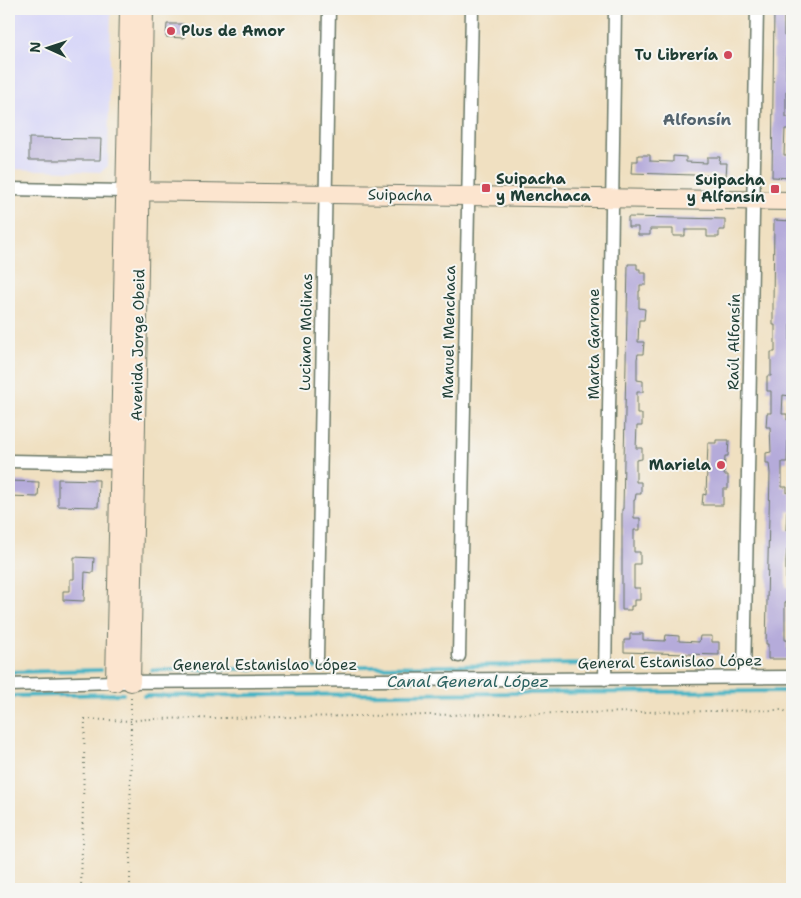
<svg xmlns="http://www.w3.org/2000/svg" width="801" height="898" viewBox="0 0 801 898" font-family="'Shantell Sans',sans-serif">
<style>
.built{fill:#d8d7f8}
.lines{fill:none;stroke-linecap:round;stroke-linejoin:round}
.stream{stroke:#47b4c4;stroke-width:4}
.building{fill:#b5abda}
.minor-casing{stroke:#687665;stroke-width:15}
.secondary-casing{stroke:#687665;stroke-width:20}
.path{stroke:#687665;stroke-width:2;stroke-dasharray:1 4;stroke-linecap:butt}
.minor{stroke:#fff;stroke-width:12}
.secondary{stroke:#fce5cf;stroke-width:18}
.poi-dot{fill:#d1495b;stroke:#f6f6f2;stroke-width:2}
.labels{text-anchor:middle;stroke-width:4;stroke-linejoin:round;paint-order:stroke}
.poi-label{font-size:15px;font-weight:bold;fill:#1f3d34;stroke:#f6f6f2;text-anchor:end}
.street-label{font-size:15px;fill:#1f3d34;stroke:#f6f6f2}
.neighbourhood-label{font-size:16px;font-weight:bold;fill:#54646e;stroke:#f6f6f2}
.water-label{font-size:16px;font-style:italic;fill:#2b615f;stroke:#f6f6f2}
</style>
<rect width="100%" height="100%" fill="#f6f6f2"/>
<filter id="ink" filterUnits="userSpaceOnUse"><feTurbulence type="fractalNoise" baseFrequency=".02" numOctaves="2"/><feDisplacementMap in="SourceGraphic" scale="10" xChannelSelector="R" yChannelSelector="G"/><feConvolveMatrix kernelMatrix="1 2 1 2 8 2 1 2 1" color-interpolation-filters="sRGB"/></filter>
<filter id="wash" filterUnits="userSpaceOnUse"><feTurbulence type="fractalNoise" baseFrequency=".0096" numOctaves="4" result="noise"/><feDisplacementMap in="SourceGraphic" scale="20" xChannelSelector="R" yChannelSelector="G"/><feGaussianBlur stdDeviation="1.12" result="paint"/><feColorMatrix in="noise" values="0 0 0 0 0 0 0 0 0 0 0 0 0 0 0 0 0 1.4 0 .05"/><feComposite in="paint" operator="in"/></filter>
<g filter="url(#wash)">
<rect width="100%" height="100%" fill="#f0e0c1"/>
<path class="built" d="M9,9H111L108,166L101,172L9,169Z"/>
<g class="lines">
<path class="stream" d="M152,670L590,664
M9,672L101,670
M9,696L123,694
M144,696L792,691"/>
</g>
<g id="blocks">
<path class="building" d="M774,9H784V36H787V40H792V52H787L786,58V79H792V91H786V117H791V129H785L784,155H791L792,178L772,177Z
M167,24H184V38L166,37Z
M29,138L101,139L100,160H29Z
M638,155H650V161L673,162V156L686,157V162L707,163V157H720L719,163H727L726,176L631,173L632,161H638Z
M628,217L725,219V230H719V237H707V230H685V236H673V229H650V235H638V227H628Z
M774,220L792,221L791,274H792V325H790V346H792V366H791L790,396L783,395L782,414H787V420H792V435H788L787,462H782V487H787V493H791V512L787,511L786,530H792V549H787L786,561V587H792V602H785V640H787V649H792V659H768V644H766L770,473L769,463H766V453L771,452L770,427H766L767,413H771V391H767V376H771V352H775V325H773V304Z
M628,264H637V269H640V273H646V285H640V291H639V308L645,309L644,320H639L638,342H644L643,354H638L637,359V380L643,381V392H637V414H642V426H637L636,448H642V459L636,460V482H641V494H636L635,500H634V518H640V530H634V552H640V564H634V588H640V600H634V606H631V610H622V509H623Z
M716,440H729L728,456H725L724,475H728V489H723V505H702L703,494L706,495L708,443H716Z
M58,479L99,480L98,507L58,506Z
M9,481L39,482L38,497L9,496Z
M74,557L94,558L93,573L85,572L84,601L63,600V591H70V579H74Z
M630,634H643V640L665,641L666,635L679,636V641L699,642L700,636H712V642H719V655L624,652V640H630Z"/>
</g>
</g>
<g filter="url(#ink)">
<use href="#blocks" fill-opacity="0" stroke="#687665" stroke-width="1"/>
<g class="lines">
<g class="minor-casing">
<path id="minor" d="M9,189L125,191
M9,461L128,463
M459,656L472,9
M317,657L329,9
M744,677L757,9
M605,679L615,9
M9,685L115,682L792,677"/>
</g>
<g class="secondary-casing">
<path id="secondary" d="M130,191L792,201
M115,682L129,9
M131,682L144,9"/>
</g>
<path class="path" d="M81,889L85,719L130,721L147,719L783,710L792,715
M130,889L131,697"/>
<use href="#minor" class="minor"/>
<use href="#secondary" class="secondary"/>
</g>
</g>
<g class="poi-dot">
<circle cx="171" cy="31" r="5"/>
<circle cx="728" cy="55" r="5"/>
<rect x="481" y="183" width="10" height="10" rx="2.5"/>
<rect x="770" y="184" width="10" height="10" rx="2.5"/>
<circle cx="721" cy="465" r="5"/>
</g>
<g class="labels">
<g class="poi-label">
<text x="181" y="36" text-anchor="start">Plus de Amor</text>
<text x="718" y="60">Tu Librería</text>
<text x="496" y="184" text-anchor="start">Suipacha<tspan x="496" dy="17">y Menchaca</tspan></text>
<text x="765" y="185">Suipacha<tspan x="765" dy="17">y Alfonsín</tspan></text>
<text x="711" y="470">Mariela</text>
</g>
<g class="street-label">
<text transform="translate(400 195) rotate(1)" y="5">Suipacha</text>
<text transform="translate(306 332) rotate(-89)" y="5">Luciano Molinas</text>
<text transform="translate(449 332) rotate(-89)" y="5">Manuel Menchaca</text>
<text transform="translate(734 342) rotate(-89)" y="5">Raúl Alfonsín</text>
<text transform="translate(594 344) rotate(-90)" y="5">Marta Garrone</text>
<text transform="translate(138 345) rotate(-89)" y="5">Avenida Jorge Obeid</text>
<text transform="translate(670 662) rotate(-1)" y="5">General Estanislao López</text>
<text x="265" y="670">General Estanislao López</text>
</g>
<g class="neighbourhood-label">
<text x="697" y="125">Alfonsín</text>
</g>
<g class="water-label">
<text x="468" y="687">Canal General López</text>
</g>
</g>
<rect width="801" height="898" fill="none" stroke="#f6f6f2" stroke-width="30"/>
<g transform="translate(48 48) rotate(273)" stroke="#f6f6f2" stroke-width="4" paint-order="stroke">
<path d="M0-4L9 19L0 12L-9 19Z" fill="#1f3d34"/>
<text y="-8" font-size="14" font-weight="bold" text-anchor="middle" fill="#1f3d34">N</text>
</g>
</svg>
